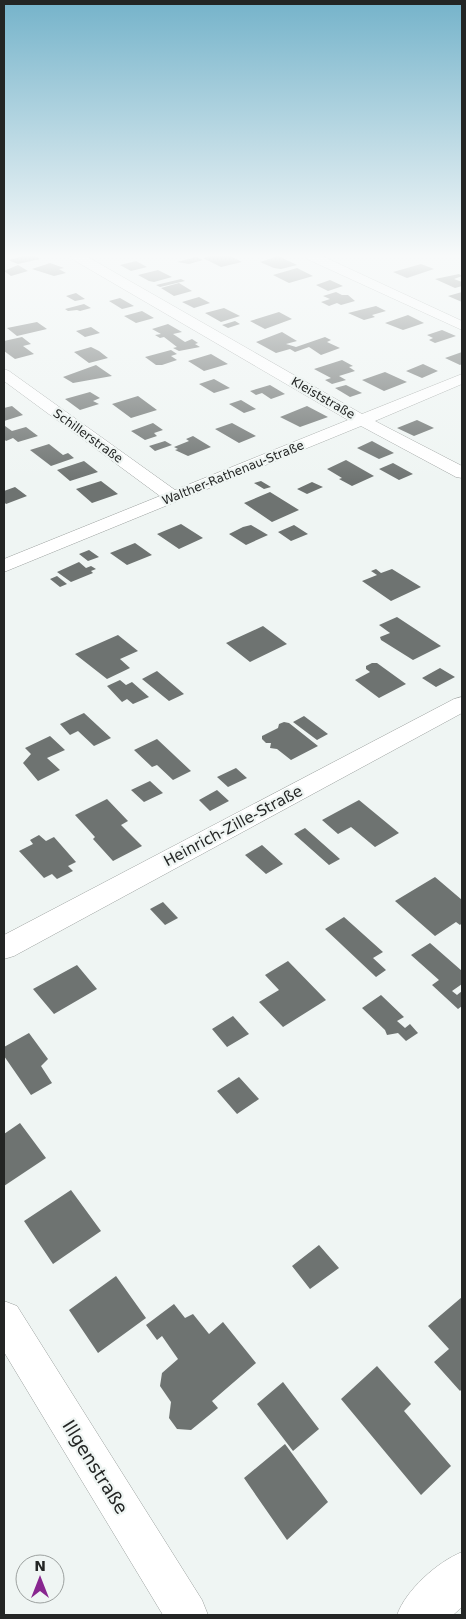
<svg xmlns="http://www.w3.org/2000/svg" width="466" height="1619" viewBox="0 0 466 1619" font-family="'DejaVu Sans',sans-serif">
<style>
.building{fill:#6e7371}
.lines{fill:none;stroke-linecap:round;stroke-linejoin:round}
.minor-casing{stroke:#9ba09e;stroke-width:1}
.tertiary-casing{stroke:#9ba09e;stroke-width:1}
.minor{fill:#fff;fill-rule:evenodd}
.tertiary{fill:#fff;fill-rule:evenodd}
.labels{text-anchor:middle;stroke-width:4.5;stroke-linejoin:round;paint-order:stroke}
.far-street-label{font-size:12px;fill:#232524;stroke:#eff5f3}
.street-label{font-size:15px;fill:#232524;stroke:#eff5f3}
.near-street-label{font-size:18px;fill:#232524;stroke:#eff5f3}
</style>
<rect width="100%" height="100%" fill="#eff5f3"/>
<path class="building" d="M25,256H35L40,259L18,264L8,260Z
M212,256H230L242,262L221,267L203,258Z
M278,256L293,263L297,265L281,269L274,268L260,262Z
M196,257L203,260L189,264L177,262Z
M136,261L147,267L131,271L120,265Z
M50,263L64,268L59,269L66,273L54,276L32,269Z
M421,264L434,269L407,278L393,272Z
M18,265L28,271L11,276L4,271Z
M297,268L313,276L289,283L273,275Z
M158,270L172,277L154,282L149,281L138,275Z
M459,274L462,276L454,279L462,282V286L455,288L435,279Z
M181,279L185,281L160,287L156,285Z
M330,280L343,286L328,291L316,285Z
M179,283L192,291L174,296L161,288Z
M336,292L342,295H348L355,301L341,305L337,303L329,306L321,302L330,299L323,296Z
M462,292V302L448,296Z
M76,293L85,299L75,301L66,296Z
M199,297L210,303L194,308L182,302Z
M120,298L134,306L122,309L109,301Z
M84,304L91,308L80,311L77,310L68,311L65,309Z
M376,306L386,311L372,315L375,317L364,320L348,313Z
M224,308L240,316L221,322L205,313Z
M142,311L154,318L136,323L124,316Z
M279,312L292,319L265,329L250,321Z
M408,315L424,323L403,330L385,323Z
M235,321L240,324L228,328L222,325Z
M37,322L47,329L17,336L7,328Z
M168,324L182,332L173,334L185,342L192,339L198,343L195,344L200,347L179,351L173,348L177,347L164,337L160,338L155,335L161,334L152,329Z
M91,327L100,333L85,337L76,331Z
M442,330L456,336L435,343L429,340L433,338L427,335Z
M282,332L297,341L286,344L296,347L325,337L331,340L327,342L340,348L321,355L309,347L295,352L290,349L276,353L256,342Z
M22,337L31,344L23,346L34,354L15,359L4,351V341Z
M91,347L99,351L108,358L89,363L74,352Z
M171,350L177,354L171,356L177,360L162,365H156L145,357Z
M462,352V364L460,365L445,358Z
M211,354L228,364L204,371L188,361Z
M342,360L353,366L349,367L355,371L339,376L346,380L332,384L325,380L331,378L314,369Z
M423,364L438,371L422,378L406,371Z
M96,365L112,376L73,383L63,377Z
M385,372L407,382L384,391L362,380Z
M214,379L230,388L214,393L199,384Z
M270,385L285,394L271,399L262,393L256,395L250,391Z
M346,385L362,393L350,397L335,388Z
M90,392L100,398L93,401L99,404L80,410L65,399Z
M138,396L157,410L131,418L112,404Z
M241,400L256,409L244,413L229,404Z
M12,406L23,415L4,421V408Z
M307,406L328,417L300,427L280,417Z
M417,420L434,428L414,436L397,428Z
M153,423L163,430L154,433L157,436L145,440L131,431Z
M232,423L256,436L239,443L215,429Z
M5,426L12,431L26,427L38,436L18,442L13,438L6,441L4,439Z
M193,436L211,447L188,456L175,450L178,449L174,447L189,441L186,439Z
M165,441L172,445L155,451L149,446Z
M372,441L394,453L379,459L357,448Z
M49,444L63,455L68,453L74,458L51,466L30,450Z
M346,460L374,476L352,486L339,479L342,478L327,469Z
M84,461L98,472L70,481L57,470Z
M393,463L413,474L399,480L379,469Z
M101,481L118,494L92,503L76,489Z
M261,481L271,487L264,489L254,483Z
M312,482L323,487L307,494L297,489Z
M15,487L27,496L6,504L4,502V491Z
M270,492L299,510L272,522L244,503Z
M181,524L203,538L179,549L157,534Z
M251,525L268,535L246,545L229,534L243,527Z
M294,525L308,534L291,541L278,532Z
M135,543L152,555L127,565L110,553Z
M89,550L99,557L88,561L79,554Z
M79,562L86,568L91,566L96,569L91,571L93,573L71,582L57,572Z
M376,569L381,573L392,569L421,587L391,601L362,581L377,575L371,571Z
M57,576L67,584L60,587L50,579Z
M397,617L441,646L413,660L381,640L380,637L390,633L379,625Z
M263,626L287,644L250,662L226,643Z
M118,635L138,651L120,659L130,668L107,679L75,654Z
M372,663H377L406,684L379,698L355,680L370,672L366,669V666Z
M440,668L455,677L436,687L422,678Z
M157,671L184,694L169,701L142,679Z
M120,680L126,685L132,682L149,697L133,704L127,699L122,702L107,686Z
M84,713L111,738L94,746L78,731L70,735L60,724Z
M304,716L328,734L317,740L293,722Z
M284,722L289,723L318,746L291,760L277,749L270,748L271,743H266L262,739V736L278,728L279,724Z
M50,736L65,750L47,758L60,770L38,781L23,763L31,754L25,748Z
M157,739L191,771L173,780L157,765L152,767L134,750Z
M236,768L247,778L228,787L217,777Z
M150,781L163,793L144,802L131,790Z
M217,790L229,801L210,811L199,800Z
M107,799L128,821L121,825L142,846L113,861L93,839L95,837L75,815Z
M359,800L399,833L375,847L351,827L338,834L322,820Z
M305,828L340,859L329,865L294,834Z
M39,835L46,841L54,837L76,862L68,866L73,871L57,879L52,874L44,878L19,851L33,844L30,840Z
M262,845L283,864L266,874L245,855Z
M435,877L462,900V923L460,925L456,922L435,936L395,901Z
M163,902L178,918L165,925L150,909Z
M344,917L383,952L373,958L386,970L376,977L325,929Z
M430,943L462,971V984L452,991L457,995L462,991V1006L458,1009L432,985L439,980L411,955Z
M288,961L326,1000L283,1027L259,1002L279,990L265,975Z
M77,965L97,989L54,1014L33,989Z
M381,995L404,1017L397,1021L405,1028L410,1024L418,1033L406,1041L398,1033L387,1035L385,1030L362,1008Z
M233,1016L249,1034L227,1047L212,1029Z
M29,1033L48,1059L41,1066L52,1083L31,1095L4,1056V1047Z
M239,1077L259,1099L237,1114L217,1091Z
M20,1123L46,1158L4,1186V1134Z
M71,1190L101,1231L53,1264L24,1221Z
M319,1245L339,1268L310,1289L292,1266Z
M116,1276L146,1318L98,1353L69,1310Z
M462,1297V1389L460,1391L434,1362L449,1349L428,1326Z
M174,1304L185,1318L193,1314L209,1334L223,1322L256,1363L212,1401L218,1408L191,1430L177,1429L169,1418L171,1402L160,1386L162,1373L178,1359L162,1336L157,1340L146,1325Z
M377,1366L411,1404L404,1411L451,1466L421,1495L341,1399Z
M283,1382L319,1429L293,1451L257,1404Z
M285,1444L328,1502L287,1540L244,1478Z"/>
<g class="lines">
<g class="minor-casing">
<path id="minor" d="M71,256H86L362,414L462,374V384L375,421L462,466V478L456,477L361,426L4,572V559L160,496L4,381V369L9,371L175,490L348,420L72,259Z
M306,256H322L462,321V330L307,259Z
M462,697V713L14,956L4,959V935L454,699Z
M4,1301L17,1306L202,1600L208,1615H163L4,1352Z"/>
</g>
<g class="tertiary-casing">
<path id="tertiary" d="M462,1552V1607L453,1615H397C406,1590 437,1562 462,1552Z"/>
</g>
<use href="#minor" class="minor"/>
<use href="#tertiary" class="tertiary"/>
</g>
<linearGradient id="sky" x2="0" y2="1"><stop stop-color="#75b3ca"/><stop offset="0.53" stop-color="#f8fafa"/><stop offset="1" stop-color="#f8fafa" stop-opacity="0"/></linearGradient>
<rect width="466" height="482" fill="url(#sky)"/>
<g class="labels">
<g class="far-street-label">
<text transform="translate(323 398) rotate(30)" y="4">Kleiststraße</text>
<text transform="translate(88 436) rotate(36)" y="4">Schillerstraße</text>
<text transform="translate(233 473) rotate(-22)" y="4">Walther-Rathenau-Straße</text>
</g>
<g class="street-label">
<text transform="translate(233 826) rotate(-28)" y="5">Heinrich-Zille-Straße</text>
</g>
<g class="near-street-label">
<text transform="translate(95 1467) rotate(58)" y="6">Illgenstraße</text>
</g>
</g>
<rect width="466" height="1619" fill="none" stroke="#232524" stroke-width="10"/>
<g transform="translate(40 1579)"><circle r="24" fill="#eff5f3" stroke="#9da2a0"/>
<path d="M0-4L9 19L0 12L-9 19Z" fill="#88268f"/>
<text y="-8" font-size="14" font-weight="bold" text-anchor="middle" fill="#232524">N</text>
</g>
</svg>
